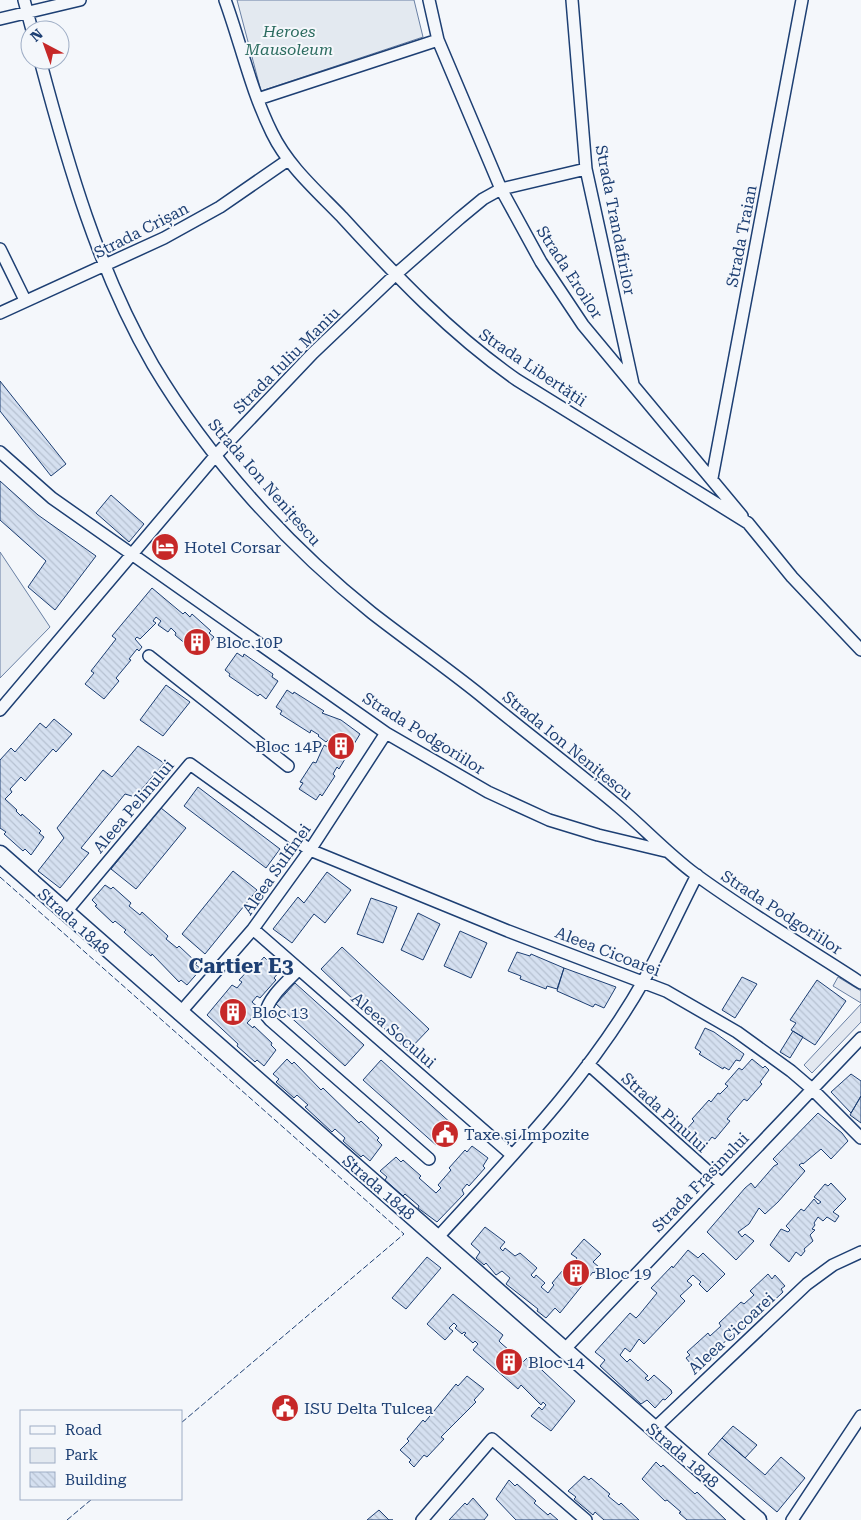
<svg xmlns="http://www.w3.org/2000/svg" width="861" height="1520" viewBox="0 0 861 1520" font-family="'Roboto Serif',serif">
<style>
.park{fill:#e3e9f0;stroke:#687fa3}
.parking{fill:#e3e8f0;stroke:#687fa3}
.building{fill:url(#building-back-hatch);stroke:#1d3f73}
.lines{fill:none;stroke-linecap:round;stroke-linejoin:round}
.minor-casing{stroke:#1d3f73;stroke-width:14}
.secondary-casing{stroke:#1d3f73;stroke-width:19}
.minor{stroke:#f4f7fb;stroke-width:11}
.secondary{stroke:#f4f7fb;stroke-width:16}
.fence{stroke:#1d3f73;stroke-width:1;stroke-dasharray:6 2.5;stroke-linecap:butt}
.labels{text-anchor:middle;stroke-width:4;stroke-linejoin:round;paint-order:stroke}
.park-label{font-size:16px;font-style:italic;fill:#2c6c60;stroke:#f4f7fb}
.street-label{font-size:16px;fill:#1d3f73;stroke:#f4f7fb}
.poi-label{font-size:16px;fill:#1d3f73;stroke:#f4f7fb;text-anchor:start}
.district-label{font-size:21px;font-weight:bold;fill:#1d3f73;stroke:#f4f7fb}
</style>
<defs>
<pattern id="building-back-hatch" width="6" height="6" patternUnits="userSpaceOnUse" patternTransform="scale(1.25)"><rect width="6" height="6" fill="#d5e0f0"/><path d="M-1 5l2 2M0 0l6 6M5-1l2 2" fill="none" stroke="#b6c1d1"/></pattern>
</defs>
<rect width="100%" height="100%" fill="#f4f7fb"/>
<path class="park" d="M237,0H414L423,37L261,91Z
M0,552L50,627L0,678Z"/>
<path class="parking" d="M838,977L861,991V1003L833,986Z
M861,1004V1022L812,1073L804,1065Z"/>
<path class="building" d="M0,381L66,464L51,476L0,411Z
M0,481L38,515L96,556L55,610L28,587L46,561L0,520Z
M111,495L144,524L129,542L96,513Z
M152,588L183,614L185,612L190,617L192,614L211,631L209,633L214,637L201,653L195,649L194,651L175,635L176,633L171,628L168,632L158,625L161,621L156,617L153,621L156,623L140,639L137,637L135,639L142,647L139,651L137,649L129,659L131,660L116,678L119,681L104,699L85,684L94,673L91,671L116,639L112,636Z
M237,653L243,657L244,654L273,674L272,677L278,681L266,699L260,694L258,696L229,676L230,674L225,670Z
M166,685L190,702L163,736L140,720Z
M287,690L293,694L294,692L324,711L322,713L341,720L360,734L339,769L337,767L333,774L335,776L322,796L320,794L316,800L299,789L303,783L300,782L313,762L316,763L324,745L328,747L331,742L328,740L326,742L318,736L319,735L311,730L310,733L280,714L282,711L276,707Z
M54,719L72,734L56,752L53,749L25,781L21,777L10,789L12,792L5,799L17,810L16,811L21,816L22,814L41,831L39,833L44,837L31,855L25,849L23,851L4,834L6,832L0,828V760L11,748L15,752L40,723L46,728Z
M138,746L164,763L135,797L125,794L81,848L89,853L60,888L38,871L64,838L57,828L103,770L112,777Z
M198,787L280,849L266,868L184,806Z
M161,808L186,828L136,889L111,869Z
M233,871L257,890L205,954L182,934Z
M327,872L351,890L325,923L314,914L292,943L273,929L298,897L304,903Z
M105,885L111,889L113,887L131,903L129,906L140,915L142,912L168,936L166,939L177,948L179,946L197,963L195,964L201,969L187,985L181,980L179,982L152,954L151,956L124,932L126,930L115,921L113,923L95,906L97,905L92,900Z
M371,898L397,907L383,943L357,934Z
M418,913L440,924L423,960L401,950Z
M460,931L487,943L471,978L444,966Z
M342,947L429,1029L408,1051L321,969Z
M517,952L530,956L531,954L564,968L557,989L547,986L546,989L520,979L521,976L508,971Z
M264,957L279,972L274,978L276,980L260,998L257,996L252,1002L260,1009L247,1023L253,1028L254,1026L272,1043L271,1045L276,1050L264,1066L257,1060L255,1062L237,1046L238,1044L207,1015L232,985L237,988L242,982L239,980L256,962L258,964Z
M564,968L616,987L604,1008L595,1004L593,1007L557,991Z
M742,977L757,984L735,1018L722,1010Z
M817,980L846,1001L815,1045L791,1030L796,1023L790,1020Z
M295,983L364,1045L345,1066L276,1004Z
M705,1028L714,1032L744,1054L740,1061L736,1060L729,1070L724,1067L723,1069L699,1054L701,1052L695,1048Z
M793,1031L803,1037L790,1058L780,1052Z
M287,1059L292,1064L294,1062L321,1090L323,1088L359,1123L361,1121L379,1138L377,1140L382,1145L370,1161L363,1155L361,1157L343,1141L345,1138L335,1129L332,1132L305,1107L308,1105L297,1095L294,1098L276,1082L279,1079L273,1074Z
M752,1059L763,1068L765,1066L769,1070L760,1082L762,1084L747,1101L744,1099L727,1119L730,1121L715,1139L712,1137L703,1148L685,1131L694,1121L692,1119L709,1100L711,1102L718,1093L720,1094L728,1086L725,1084L739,1068L742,1070Z
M381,1060L453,1125L436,1145L363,1080Z
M851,1074L861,1081V1096L851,1113L831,1092Z
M861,1096V1123L850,1115Z
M818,1113L842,1133L848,1141L831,1159L821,1149L803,1164L802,1163L799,1165L805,1171L778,1202L765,1214L759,1208L749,1224L738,1232L742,1237L745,1234L754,1241L736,1260L707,1232L745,1188L751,1183L755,1188L774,1166L778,1164L773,1159Z
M472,1146L488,1158L483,1166L485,1168L469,1186L467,1184L462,1190L464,1194L437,1222L418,1208L419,1206L405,1194L403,1196L385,1180L387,1177L380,1171L396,1157L401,1162L403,1160L421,1176L419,1178L436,1193L441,1188L438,1185L451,1170L449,1168L465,1150L467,1152Z
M831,1183L846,1199L833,1212L839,1216L835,1222L827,1217L823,1221L818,1217L814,1223L815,1225L812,1229L815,1230L810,1235L813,1241L804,1249L805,1251L801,1256L796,1252L789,1262L770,1245L781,1229L788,1232L790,1230L786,1226L801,1209L804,1211L814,1199L818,1204L821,1202L814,1197L825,1184L828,1186Z
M485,1227L505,1242L500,1248L503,1251L505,1248L515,1256L520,1253L537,1268L531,1275L534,1278L536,1275L545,1283L541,1287L548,1293L554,1285L552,1283L568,1264L570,1266L577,1258L571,1254L584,1239L601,1254L593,1262L599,1267L594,1273L593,1272L560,1313L555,1308L546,1318L537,1311L538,1309L506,1284L510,1278L502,1271L496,1275L486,1263L484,1265L476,1258L480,1252L471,1244Z
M688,1250L698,1258L703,1253L725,1274L707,1292L699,1284L701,1282L693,1275L687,1281L692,1285L680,1296L685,1301L644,1344L639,1339L630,1352L625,1348L620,1355L627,1362L630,1359L648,1376L645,1378L648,1381L654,1375L671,1390L672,1393L665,1400L663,1399L655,1408L647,1400L641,1404L600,1366L605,1360L595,1352L630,1313L636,1318L639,1315L657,1293L651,1288L672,1266L673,1268Z
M427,1257L441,1268L406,1309L392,1298Z
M768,1274L772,1279L775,1275L785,1286L781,1289L783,1292L766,1308L763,1305L752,1316L755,1319L735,1338L732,1335L716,1350L719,1353L701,1369L699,1366L695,1369L686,1358L690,1355L687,1352L708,1333L710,1336L721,1326L719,1323L741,1302L744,1304L754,1295L750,1291Z
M453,1294L503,1335L499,1341L502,1344L523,1362L528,1357L575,1401L551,1431L531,1416L539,1407L542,1410L546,1405L543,1402L541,1405L521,1385L518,1389L473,1350L478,1344L475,1341L473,1343L464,1335L466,1333L464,1332L462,1334L455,1328L457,1326L454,1323L449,1328L453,1331L445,1340L427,1324Z
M467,1376L484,1389L474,1400L476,1402L441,1437L444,1439L427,1457L424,1455L414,1467L409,1462L411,1460L400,1450L409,1441L407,1439L423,1420L425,1422L456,1384L458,1386Z
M733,1426L757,1445L745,1458L722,1438Z
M722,1438L765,1475L781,1457L805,1478L777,1512L708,1454Z
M656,1462L661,1467L663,1465L695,1494L697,1492L726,1520H687L679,1513L681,1512L667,1500L665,1501L642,1479Z
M584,1476L589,1480L591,1478L610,1494L608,1496L619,1505L621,1503L639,1520H604L595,1512L593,1515L574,1499L576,1497L568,1491Z
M509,1480L515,1486L517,1484L536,1501L534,1503L548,1515L550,1513L558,1520H516L496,1499Z
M473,1498L488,1515L484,1520H449L465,1503L467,1505Z
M379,1510L389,1520H393H367Z"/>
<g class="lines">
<g class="minor-casing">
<path id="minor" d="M24,0L32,30
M225,0C241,44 251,91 272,133C288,166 317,191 342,217C396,276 451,334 517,380L748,523L792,577L861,650
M429,0L438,40L501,189L541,262L583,325L742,516
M572,0L586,169L633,384
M0,19L80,0
M40,60C68,165 98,270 153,365C209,459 287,545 372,613C408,641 444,666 479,694C525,732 573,768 619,807C645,829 668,854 695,874C748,913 806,947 861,983
M258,99L438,40
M0,249L25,300
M0,313L164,238L220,207L288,160
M0,452L52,498L386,733L488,792L549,820L598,835L665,851
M712,478L802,0
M149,656L288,766
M0,710L216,455L313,353L395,275L460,218L483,199L501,189L586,169
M65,913L190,764L310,850L508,931L666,991L737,1032L791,1071L812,1089L861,1138
M253,929L512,1155
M299,969C287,982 269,996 265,1014L270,1020L429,1159
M179,1014L253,929L310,850L386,733
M588,1064L721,1183
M438,1237C511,1157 590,1076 644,980C663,946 679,910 697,875
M564,1350L861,1038
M654,1429L807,1284L833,1265L861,1252
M422,1520L492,1439L586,1520
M792,1520L861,1416"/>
</g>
<g class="secondary-casing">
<path id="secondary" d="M0,854L758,1520"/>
</g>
<use href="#minor" class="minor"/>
<use href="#secondary" class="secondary"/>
<path class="fence" d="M0,877L404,1234L181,1423
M67,1520L92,1499"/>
</g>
<defs>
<g id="hotel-disc" transform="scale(1.4375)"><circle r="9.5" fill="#c62828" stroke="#f4f7fb"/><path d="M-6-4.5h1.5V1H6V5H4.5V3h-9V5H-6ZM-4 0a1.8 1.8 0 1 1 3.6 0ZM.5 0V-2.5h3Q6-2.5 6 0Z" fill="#fff"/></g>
<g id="building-disc" transform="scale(1.4375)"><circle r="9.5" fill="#c62828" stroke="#f4f7fb"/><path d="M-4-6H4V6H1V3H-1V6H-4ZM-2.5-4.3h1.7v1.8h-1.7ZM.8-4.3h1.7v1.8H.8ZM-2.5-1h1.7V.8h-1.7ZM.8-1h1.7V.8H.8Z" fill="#fff"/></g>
<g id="civic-disc" transform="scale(1.4375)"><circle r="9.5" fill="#c62828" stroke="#f4f7fb"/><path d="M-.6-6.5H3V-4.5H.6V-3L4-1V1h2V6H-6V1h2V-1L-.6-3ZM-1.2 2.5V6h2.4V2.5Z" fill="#fff"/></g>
</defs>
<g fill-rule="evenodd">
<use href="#hotel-disc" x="165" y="547"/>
<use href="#building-disc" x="197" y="642"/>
<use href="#building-disc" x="341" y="746"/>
<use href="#building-disc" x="233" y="1012"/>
<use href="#civic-disc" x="445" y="1134"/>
<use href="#building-disc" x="576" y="1273"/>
<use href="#building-disc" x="509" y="1362"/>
<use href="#civic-disc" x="285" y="1408"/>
</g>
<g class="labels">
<g class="park-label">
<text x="289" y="37">Heroes<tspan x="289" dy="18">Mausoleum</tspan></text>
</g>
<g class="street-label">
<text transform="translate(616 220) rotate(79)" y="6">Strada Trandafirilor</text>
<text transform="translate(141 230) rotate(-27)" y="6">Strada Crișan</text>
<text transform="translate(741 236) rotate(-79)" y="6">Strada Traian</text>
<text transform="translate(570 272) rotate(57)" y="6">Strada Eroilor</text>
<text transform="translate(286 360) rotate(-45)" y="6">Strada Iuliu Maniu</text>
<text transform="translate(533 367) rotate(34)" y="6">Strada Libertății</text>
<text transform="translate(265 482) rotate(49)" y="6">Strada Ion Nenițescu</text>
<text transform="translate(424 733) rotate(32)" y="6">Strada Podgoriilor</text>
<text transform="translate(568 745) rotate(39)" y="6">Strada Ion Nenițescu</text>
<text transform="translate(133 806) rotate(-50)" y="6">Aleea Pelinului</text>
<text transform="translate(276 869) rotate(-55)" y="6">Aleea Sulfinei</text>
<text transform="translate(782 912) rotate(33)" y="6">Strada Podgoriilor</text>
<text transform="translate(74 921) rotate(42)" y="6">Strada 1848</text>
<text transform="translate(608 951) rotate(21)" y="6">Aleea Cicoarei</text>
<text transform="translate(394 1030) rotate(41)" y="6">Aleea Socului</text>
<text transform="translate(665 1112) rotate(42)" y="6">Strada Pinului</text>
<text transform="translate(700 1182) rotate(-46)" y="6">Strada Frasinului</text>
<text transform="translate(379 1187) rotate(41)" y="6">Strada 1848</text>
<text transform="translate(731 1333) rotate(-43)" y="6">Aleea Cicoarei</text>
<text transform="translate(683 1455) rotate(41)" y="6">Strada 1848</text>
</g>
<g class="poi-label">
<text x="184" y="553">Hotel Corsar</text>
<text x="216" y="648">Bloc 10P</text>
<text x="322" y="752" text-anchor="end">Bloc 14P</text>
<text x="252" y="1018">Bloc 13</text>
<text x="464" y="1140">Taxe și Impozite</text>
<text x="595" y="1279">Bloc 19</text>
<text x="528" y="1368">Bloc 14</text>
<text x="304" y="1414">ISU Delta Tulcea</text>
</g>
<g class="district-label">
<text x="241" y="973">Cartier E3</text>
</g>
</g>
<rect x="20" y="1410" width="162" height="90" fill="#f4f7fb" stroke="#9eadc5"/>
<rect x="30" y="1426" width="25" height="8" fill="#f4f7fb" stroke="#9eadc5"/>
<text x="65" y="1435" font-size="15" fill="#1d3f73">Road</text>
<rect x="30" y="1448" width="25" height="15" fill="#e3e9f0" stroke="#9eadc5"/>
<text x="65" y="1460" font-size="15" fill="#1d3f73">Park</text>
<rect x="30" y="1472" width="25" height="15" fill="url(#building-back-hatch)" stroke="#9eadc5"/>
<text x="65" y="1485" font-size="15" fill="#1d3f73">Building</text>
<g transform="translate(45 45) rotate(319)"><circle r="24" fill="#f4f7fb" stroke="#9eadc5"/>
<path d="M0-4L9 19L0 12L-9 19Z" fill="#c62828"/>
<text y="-8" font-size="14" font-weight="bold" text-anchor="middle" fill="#1d3f73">N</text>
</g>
</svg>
